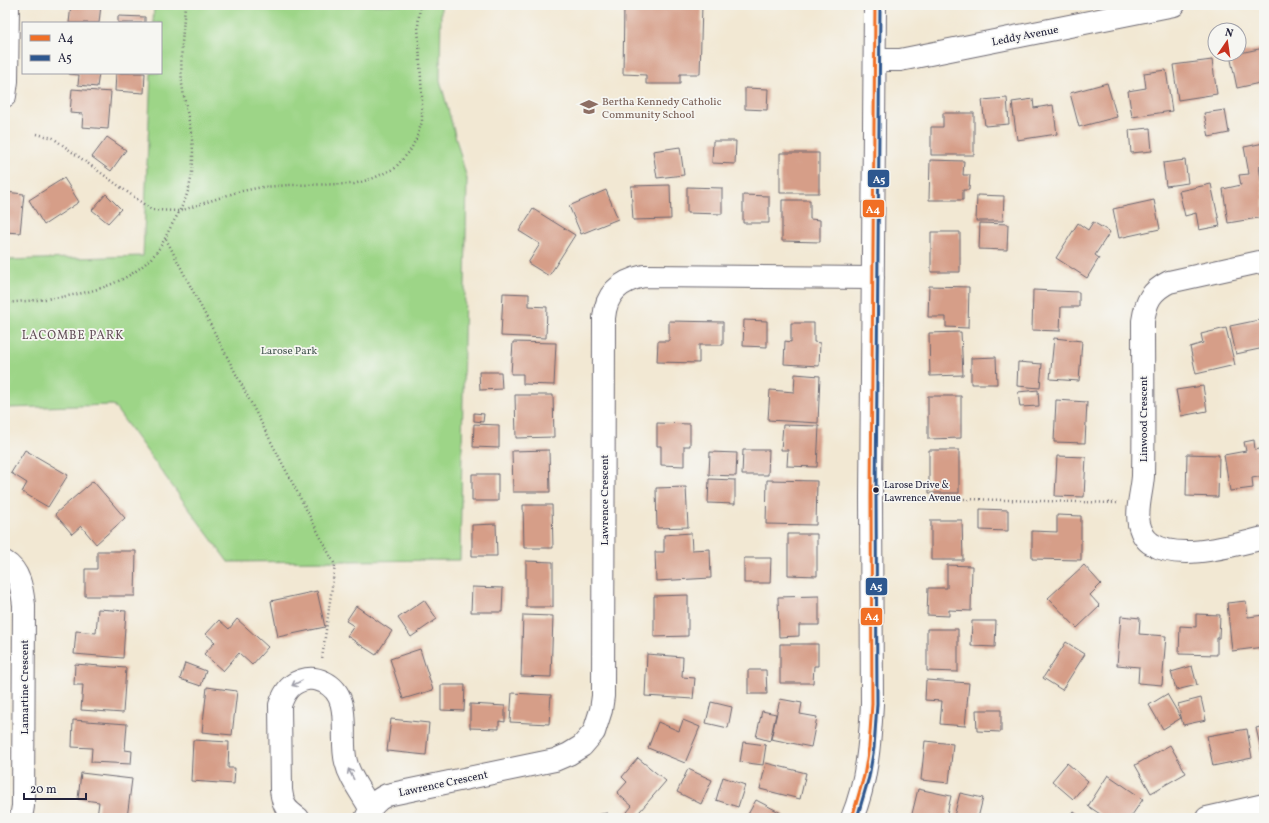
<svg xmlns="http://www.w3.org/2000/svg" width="1269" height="823" viewBox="0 0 1269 823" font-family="Vollkorn,serif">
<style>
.green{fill:#9dd587;stroke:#607c61}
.building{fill:#d69e88}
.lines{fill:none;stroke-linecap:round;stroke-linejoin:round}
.minor-casing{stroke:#6b6770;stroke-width:24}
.path{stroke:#6b6770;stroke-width:2.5;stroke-dasharray:1 3;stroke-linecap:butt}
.minor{stroke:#fff;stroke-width:22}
.bus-1-casing{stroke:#f6f6f2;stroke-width:6}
.bus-2-casing{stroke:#f6f6f2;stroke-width:6}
.bus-1{stroke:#f16f25;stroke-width:3}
.bus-2{stroke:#2d578f;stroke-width:3}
.oneway{stroke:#9c9ca7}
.bus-dot{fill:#22223b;stroke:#f6f6f2;stroke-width:1.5}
.labels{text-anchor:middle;stroke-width:3.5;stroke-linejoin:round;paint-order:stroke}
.bus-label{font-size:10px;fill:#22223b;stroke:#f6f6f2;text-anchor:start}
.street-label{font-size:11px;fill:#22223b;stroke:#f6f6f2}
.education-label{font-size:11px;fill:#785e54;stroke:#f6f6f2;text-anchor:start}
.park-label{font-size:11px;fill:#475852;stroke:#f6f6f2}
.neighbourhood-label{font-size:12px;letter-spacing:1px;fill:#614d56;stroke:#f6f6f2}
.line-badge{stroke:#f6f6f2;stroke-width:1.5}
.badge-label{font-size:11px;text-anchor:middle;font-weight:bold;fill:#fff}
</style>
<rect width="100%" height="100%" fill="#f6f6f2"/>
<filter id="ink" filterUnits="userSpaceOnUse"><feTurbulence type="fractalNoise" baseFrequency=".025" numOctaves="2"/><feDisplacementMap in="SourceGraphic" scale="8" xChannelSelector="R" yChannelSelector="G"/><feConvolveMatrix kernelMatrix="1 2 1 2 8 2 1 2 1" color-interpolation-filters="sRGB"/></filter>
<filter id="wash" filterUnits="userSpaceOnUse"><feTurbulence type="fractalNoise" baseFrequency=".012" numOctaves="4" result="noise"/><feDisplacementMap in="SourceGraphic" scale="16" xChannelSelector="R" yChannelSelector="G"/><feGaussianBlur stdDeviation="0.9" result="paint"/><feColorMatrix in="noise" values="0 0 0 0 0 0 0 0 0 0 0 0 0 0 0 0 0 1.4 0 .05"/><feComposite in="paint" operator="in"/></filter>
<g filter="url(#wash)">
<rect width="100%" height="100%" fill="#f2e8d3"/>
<path class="green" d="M154,5H441L440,80L467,179L460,560L228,562L113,405L5,408V260L143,256L151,73H161V23H153Z"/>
<g id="blocks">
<path class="building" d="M71,5H101L99,23H69Z
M624,5H702L700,74H680V84H646V75L623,74Z
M118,16L145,17V23H118Z
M1264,48V82L1237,88L1230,55Z
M1212,60L1217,94L1178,100L1173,65Z
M1166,70L1172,111L1132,117L1128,91L1146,88L1144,73Z
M69,73H99L97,87L78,85L79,75L69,74Z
M116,73H145L144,93L115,91Z
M1107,83L1117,117L1079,127L1070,93Z
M745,88L768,89L767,110L745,109Z
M72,89L111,92L108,129L82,127L83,114L70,113Z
M1007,98L1009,124L985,126L982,100Z
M1033,99L1034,108L1053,105L1057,134L1017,140L1012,102Z
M1225,110L1229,133L1209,137L1204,113Z
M943,113H974V155H931V127H943Z
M1150,128L1152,151L1131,153L1129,130Z
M107,137L126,150L111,171L92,157Z
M713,141H736L735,164L712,163Z
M1264,143V165L1259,166L1264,197V217L1228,223L1223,189L1241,185L1239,175L1249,174L1244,147Z
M680,147L684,175L657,178L653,151Z
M780,153H819V193H780Z
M930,160L964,161L963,175H970L969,190H963V200H929Z
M1185,160L1188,183L1166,186L1163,163Z
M64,178L79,202L44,225L29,200Z
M1211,184L1220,226L1199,230L1196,213L1185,216L1179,191Z
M670,185L671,219L633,220L631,186Z
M687,187L722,188V214L687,213Z
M606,190L618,219L581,234L569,206Z
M5,192L24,194L20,233L5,232Z
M106,194L121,209L108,223L92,210Z
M743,195L769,196V223H743Z
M977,195L1004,196L1003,221H976Z
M782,200H810V219L820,220V242L782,241Z
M1154,200L1160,229L1119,238L1113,209Z
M533,209L575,235L549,276L528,263L540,244L519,231Z
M1093,222L1110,232L1095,255L1099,258L1087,278L1056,258L1078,223L1088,230Z
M980,223L1008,224L1007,250L979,249Z
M931,232H960V272H931Z
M929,286L969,287L968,328L946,327V317H928Z
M1033,290L1079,292V307H1061L1060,331L1032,330Z
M503,293L529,294V306L547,307L546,338L501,336Z
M1264,319V348L1236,354L1230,326Z
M744,320L767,321V347L743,346Z
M669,321L723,322V345H699V363L657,362L658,341H669Z
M791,323H814V342L820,343L819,366L784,364L785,341L791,342Z
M1226,328L1235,365L1196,374L1190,347L1203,343L1201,334Z
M961,332L963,375L930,376L929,333Z
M1054,338L1082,341L1079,381L1050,379Z
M513,342L556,343L554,385L523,384V374H511Z
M996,357L997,384H971V358Z
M1018,362L1042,364L1040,388L1017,386Z
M479,372H501L502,389L480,390Z
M795,374L820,376L818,423L768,420L770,390L794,392Z
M1203,386L1207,411L1181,416L1176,390Z
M1038,390L1039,406L1020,407L1018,392Z
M515,395H553L554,437L516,438Z
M928,396H961V438L928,439Z
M1056,400L1087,402L1085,443L1054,442Z
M474,413L484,414L483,422L474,421Z
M657,423L690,424V446H684V466L661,465V446H657Z
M474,424L499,425V448L473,447Z
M783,425L819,426L817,467L787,466L788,450H781Z
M1254,440L1255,450L1264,448V476L1252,478L1253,488L1230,491L1224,455L1246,451L1244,442Z
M25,450L68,475L48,507L22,492L27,483L11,473Z
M549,450L550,492H513L512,451Z
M743,450H769L768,475H742Z
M929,450H959V493H929Z
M710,452L737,453L736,476L709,475Z
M1187,454L1219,455L1218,497L1186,496Z
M1057,456L1086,457L1084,497L1055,496Z
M472,474H498V501H472Z
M709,479L735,480V504L708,503Z
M767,480L817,481L816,525L766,524Z
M93,481L125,518L96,544L81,526L72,534L55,514Z
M686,487L688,527L657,528L656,488Z
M523,505H552L553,548H524Z
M980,509L1008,510V531L980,530Z
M1057,515L1081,516V560L1032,559V531L1057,532Z
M931,520H962L963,560H931Z
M496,524L497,556H472V525Z
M691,533L692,550L710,549L711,578L656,581L655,552H664V535Z
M788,534H817V576L788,575Z
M97,551H136L135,596H85V569H97Z
M744,558H771L770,583H744Z
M526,561L553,562V607H526Z
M947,565L972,566L971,611L949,610V616L927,615L928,588H947Z
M1084,565L1101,584L1090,595L1100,606L1077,628L1048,598Z
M472,587L503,588L502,612H471Z
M317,591L325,627L278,637L271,601Z
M688,595V636L654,637V596Z
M819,596V625H799V636L779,637L778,597Z
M424,600L437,619L411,637L398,618Z
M1246,601L1248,617L1264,615V647L1232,651L1227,603Z
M356,606L392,631L376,655L347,636L354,626L346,621Z
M98,609L126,611L123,658L74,654L76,631L96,633Z
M1196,614L1220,615L1219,638H1217V655L1179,654L1180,626L1196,627Z
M523,615L553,616L551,677L521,676Z
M1121,616L1140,618L1139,634L1166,636L1162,685L1138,683L1139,667L1117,665Z
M237,619L268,647L252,665L239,653L223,671L204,654L215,642L206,634L219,620L229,629Z
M972,621H996L995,647L971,646Z
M927,629H958V672L927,671Z
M1066,642L1085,654L1062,690L1043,678Z
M780,644H818V666H814L813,683H780Z
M420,649L433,690L403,699L390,659Z
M647,654L683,657L682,677L695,678L693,699L645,696Z
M185,663L206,671L201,686L180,679Z
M75,664L126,668L123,713L81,710L83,685H74Z
M1192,666L1197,685L1176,690L1171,672Z
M748,670H766L767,694H748Z
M926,680L969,683L965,726L940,724L942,701L925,700Z
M441,685H465L464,711L441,710Z
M207,687L237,691L232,735L202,732Z
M512,693L551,695L549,724L510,722Z
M1167,694L1181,718L1163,729L1149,705Z
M1201,698L1206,720L1183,725L1178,704Z
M780,699L802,703L800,714L817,717L811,747L771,739Z
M711,702L732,707L728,728L706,723Z
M470,704L505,706V722L499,721V729L470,728Z
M976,710H1001V732L977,731Z
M762,711L776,714L770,741L756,737Z
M391,719L429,723L426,755L387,751Z
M73,720L127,724L125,750L132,751L131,764L91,762L92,748L72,747Z
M683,720L700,727L685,763L648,748L658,722L679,731Z
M1264,726V759H1263L1256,728Z
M1247,729L1252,758L1213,766L1207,736Z
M193,740L229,742L228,768H235L234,784L191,781Z
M925,741L953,744L949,783L921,780Z
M743,742L766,745L763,765L740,762Z
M1170,745L1186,773L1151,793L1135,765Z
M638,758L666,781L634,818L627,812L632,806L617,793L627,782L622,777Z
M766,763L806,773L800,799L760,789Z
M1067,763L1088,781L1073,799L1052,781Z
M688,769L712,780L701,804L677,792Z
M81,773L132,779L127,818L97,817L99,802L78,799Z
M1108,775L1143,799L1130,818H1106L1088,806Z
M723,777L745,785L738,807L716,800Z
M918,789L951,796L946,818H911Z
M960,793L983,798L978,818H962L954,816Z
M756,800L783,814L781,818H746Z
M1073,811L1081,818H1067Z
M607,813L609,818H585V817Z"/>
</g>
</g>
<g filter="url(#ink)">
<use href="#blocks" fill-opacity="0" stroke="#6b6770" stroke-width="1"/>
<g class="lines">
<g class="minor-casing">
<path id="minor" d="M875,60H900L1174,5
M5,96L7,81L8,5
M1264,261L1169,282C1151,291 1146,301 1143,321C1143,373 1144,424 1143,476C1142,492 1136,509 1139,524C1141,532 1145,540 1152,544C1180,562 1233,545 1264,538
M5,562C20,571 22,589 24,605L23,806L21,818
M298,818C285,809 283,805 281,790L280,705C285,691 291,682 307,679C313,678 318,679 324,682C354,696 339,737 346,762C350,779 362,793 370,808
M366,818C371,807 376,800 387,795L555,760L569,754L582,746L594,732L601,710L603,696L604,318C606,293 620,281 644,276L873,278
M852,818C867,782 870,742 872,704L871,497L875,5
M1207,818L1264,805"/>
</g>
<path class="path" d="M37,134L53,138L152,210L180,211L237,192L263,187L290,185L354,184L374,178L395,168L410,151L416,139L422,122V97L418,26L420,5
M166,239L335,565L322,659
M5,303C56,298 117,296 154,255C163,245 167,233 174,221C187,199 193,182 193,155C193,132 185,107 182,84C180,57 183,31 185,5
M892,497L1117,503"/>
<use href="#minor" class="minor"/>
<g class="bus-1-casing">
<path id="bus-1" d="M852,818L864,776L869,747L872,704L871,497L875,5"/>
</g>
<g class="bus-2-casing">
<path id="bus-2" d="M857,818L869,777L874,748L877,704L876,497L880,5"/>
</g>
<use href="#bus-1" class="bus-1"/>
<use href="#bus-2" class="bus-2"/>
</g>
<defs><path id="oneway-shaft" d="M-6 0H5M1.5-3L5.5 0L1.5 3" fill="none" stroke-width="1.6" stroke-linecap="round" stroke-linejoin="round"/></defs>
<g class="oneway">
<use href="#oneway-shaft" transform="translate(297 683) rotate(152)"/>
<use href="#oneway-shaft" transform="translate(351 774) rotate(-117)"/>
</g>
</g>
<defs>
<g id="school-bare" transform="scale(1.38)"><path d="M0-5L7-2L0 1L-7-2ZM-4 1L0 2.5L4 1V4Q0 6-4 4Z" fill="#8d6e63" stroke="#f6f6f2" stroke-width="2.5" paint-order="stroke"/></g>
</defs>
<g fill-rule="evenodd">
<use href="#school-bare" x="589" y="107"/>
</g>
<circle class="bus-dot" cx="876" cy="490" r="3.5"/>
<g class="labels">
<g class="bus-label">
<text x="884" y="488">Larose Drive &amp;<tspan x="884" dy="13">Lawrence Avenue</tspan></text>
</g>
<g class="street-label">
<text transform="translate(1025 35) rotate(-11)" y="4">Leddy Avenue</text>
<text transform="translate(1143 419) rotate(-90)" y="4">Linwood Crescent</text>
<text transform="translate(604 500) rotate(-90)" y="4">Lawrence Crescent</text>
<text transform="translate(24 687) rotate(-90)" y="4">Lamartine Crescent</text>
<text transform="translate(443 783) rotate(-12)" y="4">Lawrence Crescent</text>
</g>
<g class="education-label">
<text x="602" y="105">Bertha Kennedy Catholic<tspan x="602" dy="13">Community School</tspan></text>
</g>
<g class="park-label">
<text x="289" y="354">Larose Park</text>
</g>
<g class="neighbourhood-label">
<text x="73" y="339">LACOMBE PARK</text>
</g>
</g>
<g class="line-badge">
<rect x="867" y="169" width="23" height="19" rx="4" fill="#2d578f"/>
<rect x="862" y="199" width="23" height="19" rx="4" fill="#f16f25"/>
<rect x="865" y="577" width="23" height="19" rx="4" fill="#2d578f"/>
<rect x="860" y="607" width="23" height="19" rx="4" fill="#f16f25"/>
</g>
<g class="badge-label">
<text x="879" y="183">A5</text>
<text x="873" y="213">A4</text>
<text x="876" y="590">A5</text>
<text x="872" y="620">A4</text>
</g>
<rect width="1269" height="823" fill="none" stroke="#f6f6f2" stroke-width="20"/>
<rect x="22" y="22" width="140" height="52" fill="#f6f6f2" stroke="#a1a1a9"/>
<rect x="30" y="35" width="20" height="6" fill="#f16f25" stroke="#a1a1a9"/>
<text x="58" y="42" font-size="12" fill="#22223b">A4</text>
<rect x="30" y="55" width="20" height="6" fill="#2d578f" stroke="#a1a1a9"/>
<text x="58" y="62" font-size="12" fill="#22223b">A5</text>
<g transform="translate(1227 42) rotate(13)"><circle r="19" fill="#f6f6f2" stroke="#a1a1a9"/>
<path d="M0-3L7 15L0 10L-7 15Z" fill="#c8321e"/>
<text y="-6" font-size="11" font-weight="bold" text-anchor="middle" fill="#22223b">N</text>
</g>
<path d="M24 793v6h62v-6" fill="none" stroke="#22223b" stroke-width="2"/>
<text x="30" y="793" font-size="12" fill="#22223b" stroke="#f6f6f2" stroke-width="3" paint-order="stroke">20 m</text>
</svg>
